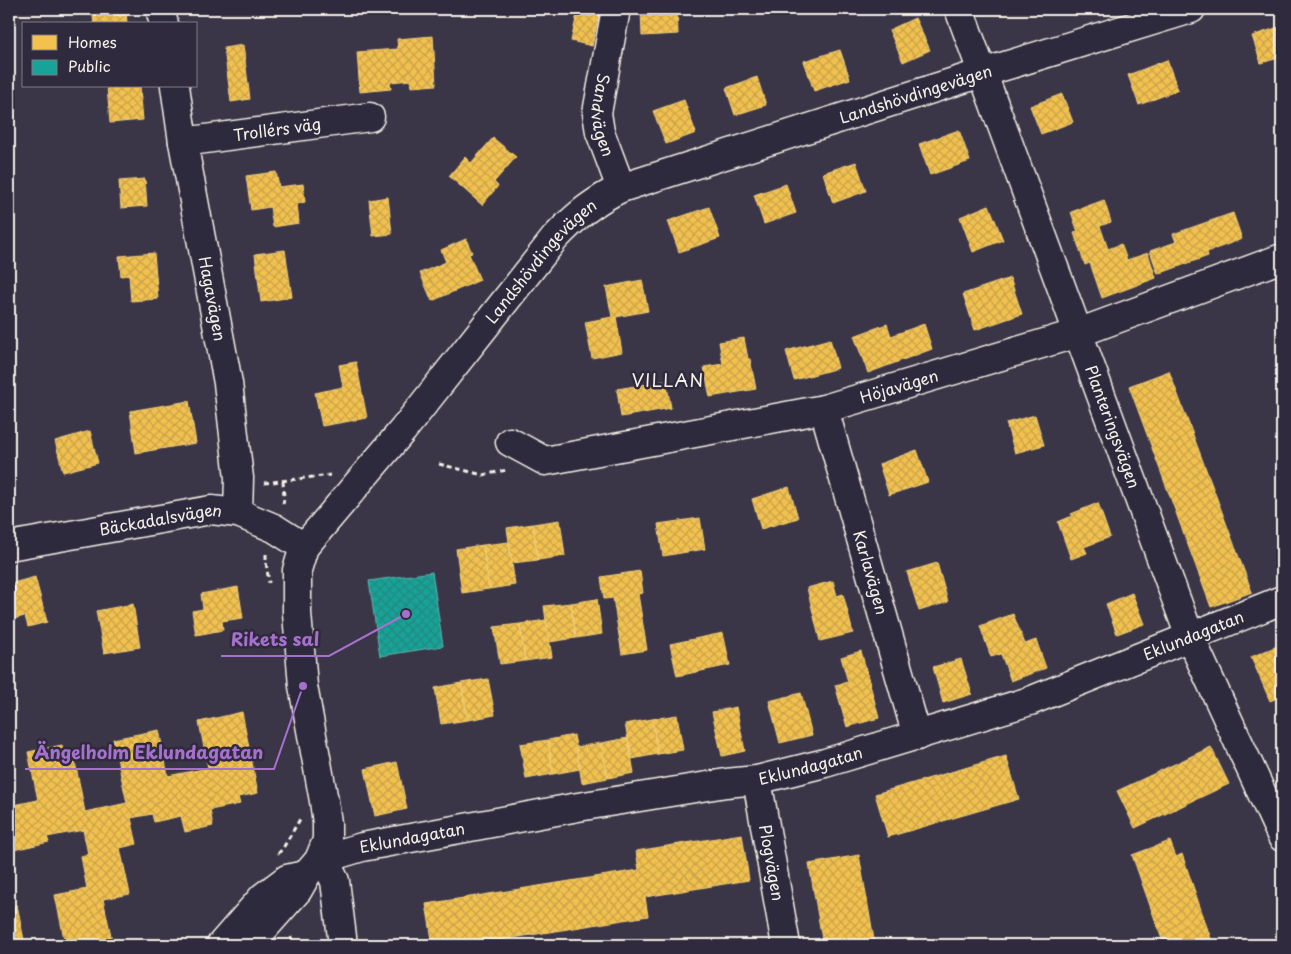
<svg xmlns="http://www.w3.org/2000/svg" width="1291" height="954" viewBox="0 0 1291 954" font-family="'Playpen Sans',sans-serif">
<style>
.homes{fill:url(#homes-cross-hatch);stroke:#f3cf7c}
.public{fill:url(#public-cross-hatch);stroke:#59bab0}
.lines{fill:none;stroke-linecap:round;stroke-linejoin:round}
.minor-casing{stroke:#f4f1e8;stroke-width:31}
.path{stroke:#f4f1e8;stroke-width:3;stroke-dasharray:5 4;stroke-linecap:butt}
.minor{stroke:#2f2a3d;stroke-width:28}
.labels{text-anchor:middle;stroke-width:5;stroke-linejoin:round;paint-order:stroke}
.street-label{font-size:16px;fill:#f4f1e8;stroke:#2f2a3d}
.neighbourhood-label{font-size:18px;letter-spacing:1px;fill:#f4f1e8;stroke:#2f2a3d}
.leader{fill:none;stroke:#a571cd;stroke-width:2}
.callout-dot{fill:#a571cd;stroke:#2f2a3d;stroke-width:2}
.callout-label{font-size:18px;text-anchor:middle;font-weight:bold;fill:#a571cd;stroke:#2f2a3d;stroke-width:5;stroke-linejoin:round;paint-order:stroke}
</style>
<defs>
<pattern id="homes-cross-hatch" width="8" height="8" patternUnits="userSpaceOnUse" patternTransform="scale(1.25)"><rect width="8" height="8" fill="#f2c14e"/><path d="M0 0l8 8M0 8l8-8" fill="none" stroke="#c8a34c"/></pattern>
<pattern id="public-cross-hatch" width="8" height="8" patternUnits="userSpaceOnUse" patternTransform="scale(1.25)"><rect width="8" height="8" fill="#17a398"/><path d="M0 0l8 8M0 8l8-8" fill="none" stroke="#26887f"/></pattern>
</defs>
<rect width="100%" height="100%" fill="#3b3647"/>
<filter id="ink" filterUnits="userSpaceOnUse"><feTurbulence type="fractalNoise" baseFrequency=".02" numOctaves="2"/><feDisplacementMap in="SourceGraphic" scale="10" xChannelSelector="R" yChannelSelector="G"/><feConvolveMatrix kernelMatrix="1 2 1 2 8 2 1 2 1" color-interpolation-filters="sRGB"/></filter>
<g filter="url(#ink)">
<path class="homes" d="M92,9H126L127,24H94Z
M641,9H677L678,34L642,36Z
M578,10L599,14L592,46L571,41Z
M915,18L930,50L903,62L889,30Z
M1282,26V57L1261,63L1252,36Z
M433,36L436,85L411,87V80L390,82L391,89L360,92L357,52L398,49L397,39Z
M243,45L250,99L231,102L224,48Z
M840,50L850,79L814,91L804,61Z
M1167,60L1178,90L1139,105L1128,75Z
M757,77L766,105L735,115L726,88Z
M107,86H140L143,120L110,123Z
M1062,94L1073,122L1041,134L1030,106Z
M684,100L696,133L666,144L653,111Z
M959,130L970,161L930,175L919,144Z
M493,138L516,157L494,182L498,186L482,205L449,176L465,157L471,163Z
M856,162L866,191L833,203L823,173Z
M276,172L279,187L303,184L305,202L297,204L299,223L273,227L270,207L251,210L246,176Z
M145,179L147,206L121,208L119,181Z
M786,184L796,213L764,224L754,195Z
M388,197L392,234L373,236L369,200Z
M1104,200L1111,222L1100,226L1108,249L1121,244L1127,260L1148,253L1156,278L1102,298L1090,263L1085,265L1074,233L1078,232L1071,212Z
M989,205L1003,240L973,252L960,217Z
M709,207L720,238L679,252L668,221Z
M1282,211V233L1275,215Z
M1233,213L1242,239L1207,252L1208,256L1158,274L1150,251L1176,242L1173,234Z
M466,239L472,253L469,254L480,280L432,301L420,273L446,262L441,250Z
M285,250L292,297L261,302L255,254Z
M154,253L158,299L131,301L129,275L121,276L119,256Z
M1010,278L1022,314L975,330L963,294Z
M642,280L648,311L616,317L622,352L592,358L585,322L612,317L606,287Z
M887,324L891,336L924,324L932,349L868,373L854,336Z
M744,338L748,359H750L756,389L710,397L704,367L723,364L719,342Z
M830,339L838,368L794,380L786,351Z
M356,362L367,418L322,426L315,393L343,387L339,365Z
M1169,371L1252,592L1211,607L1129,386Z
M666,381L671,408L621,417L617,389Z
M189,401L196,443L136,453L130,411Z
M1035,415L1044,445L1015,453L1006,423Z
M90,431L98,463L63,472L55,441Z
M917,450L928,482L889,495L879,464Z
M789,487L798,518L761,529L752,499Z
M1098,503L1110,537L1084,547L1087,553L1071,559L1058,522L1072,516L1071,514Z
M700,518L705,549L663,556L658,524Z
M560,520L565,556L538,560L533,524Z
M533,524L538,560L512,563L507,528Z
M509,542L515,585L489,589L483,545Z
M483,545L489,589L462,593L456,549Z
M937,563L948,602L919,611L907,572Z
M640,571L643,593L638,594L647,650L622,654L613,598L604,599L601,577Z
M35,577L47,622L28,627L25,616L9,620V584Z
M833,581L837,596L843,594L853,633L820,641L807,588Z
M238,587L243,618L222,621L223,630L196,635L192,611L203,609L201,594Z
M1132,593L1144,624L1117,634L1106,604Z
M597,599L602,634L576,638L571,603Z
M571,603L576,638L549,642L544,606Z
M133,604L140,647L104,653L96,611Z
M1013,614L1025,644L1036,640L1046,668L1011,681L1001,654L991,657L980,626Z
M546,620L552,657L525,661L520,624Z
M520,624L525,661L500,664L494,627Z
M723,633L730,665L677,676L670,644Z
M1282,644V696L1270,701L1251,657Z
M861,651L879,718L847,727L835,685L848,682L841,657Z
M961,659L972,694L943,703L933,667Z
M488,679L495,715L468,720L461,683Z
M461,683L468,720L441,724L435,688Z
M801,693L812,735L780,743L769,701Z
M736,707L745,751L722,756L712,712Z
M242,712L258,793L238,797L240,804L210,810L213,826L185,832L181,816L154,822L152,814L131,818L137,844L120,848L130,894L103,899L113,945H53L65,943L55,895L87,889L81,856L88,854L83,830L47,837L49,842L9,851V806L38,800L28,752L62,745L65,759L74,757L85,812L127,803L113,739L159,730L168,776L208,768L199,722Z
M677,715L683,750L658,754L652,719Z
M652,719L658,754L632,759L625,724Z
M574,735L580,769L553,774L548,740Z
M628,738L634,773L608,778L601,743Z
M548,740L553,774L526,779L520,744Z
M601,743L608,778L582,783L576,747Z
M1211,747L1229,784L1135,828L1117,791Z
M1006,756L1019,799L888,837L875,794Z
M397,762L407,809L375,816L365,769Z
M742,834L749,880L645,897L648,916L469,945H433L426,904L639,870L636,851Z
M1170,841L1176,857L1182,854L1211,939L1205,941L1207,945H1164L1132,855Z
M859,855L875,945H823L809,864Z
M17,905L25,945H9V907Z
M736,942L737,945H695Z"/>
<path class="public" d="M432,572L443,646L380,656L369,581Z"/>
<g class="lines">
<g class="minor-casing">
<g id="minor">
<path d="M160,9L164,24"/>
<path id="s1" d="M616,9L597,113L600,132L621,188"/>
<path id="s2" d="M959,9L1190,637L1282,837"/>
<path id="s3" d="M175,86L183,142L228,383L239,478L238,513"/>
<path id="s4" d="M183,142L370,117"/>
<path id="s5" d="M824,409L917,736"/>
<path id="s6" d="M510,442L545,461L824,409L1078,333L1282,258"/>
<path id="s7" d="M9,546L211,510L238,513L274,528L304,547"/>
<path id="s8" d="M757,780L786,945"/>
<path id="s9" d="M319,860L362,847L578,807L726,783L757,780L825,763L1030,701L1282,600"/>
<path d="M319,860L329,869L335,881L343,945"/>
<path d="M221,945L263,897L287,879L305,875"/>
<path id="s10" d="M249,945L298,890L307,874L319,860L327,840V823L324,801L303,686L297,613V570L304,547L403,430L555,238C576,216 594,201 621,188L982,73L1191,9"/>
</g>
</g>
<path class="path" d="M439,464L483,475L507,470
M264,483L330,475
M283,504L284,499L283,480
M266,554V562L269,583
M278,854L283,848L300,819
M291,937L294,945"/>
<use href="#minor" class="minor"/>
</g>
</g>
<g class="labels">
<g class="street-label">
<text dy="6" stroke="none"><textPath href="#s10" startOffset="1219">Landshövdingevägen</textPath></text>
<text dy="6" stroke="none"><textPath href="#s1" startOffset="108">Sandvägen</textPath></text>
<text dy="6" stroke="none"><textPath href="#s4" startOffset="95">Trollérs väg</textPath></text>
<text dy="6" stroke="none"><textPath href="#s10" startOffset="800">Landshövdingevägen</textPath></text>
<text dy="6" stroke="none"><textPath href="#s3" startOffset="216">Hagavägen</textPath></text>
<text dy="6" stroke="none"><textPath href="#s6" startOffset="402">Höjavägen</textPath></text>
<text dy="6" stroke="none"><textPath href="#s2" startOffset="445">Planteringsvägen</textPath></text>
<text dy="6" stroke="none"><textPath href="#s7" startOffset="154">Bäckadalsvägen</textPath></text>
<text dy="6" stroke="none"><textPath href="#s5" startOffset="170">Karlavägen</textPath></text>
<text dy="6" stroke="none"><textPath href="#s9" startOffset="906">Eklundagatan</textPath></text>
<text dy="6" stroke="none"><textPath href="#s9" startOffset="501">Eklundagatan</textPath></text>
<text dy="6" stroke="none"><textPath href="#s9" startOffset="96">Eklundagatan</textPath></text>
<text dy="6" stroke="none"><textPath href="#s8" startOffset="84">Plogvägen</textPath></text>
</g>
<g class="neighbourhood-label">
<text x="668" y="387">VILLAN</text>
</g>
</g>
<path class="leader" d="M406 614L329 656H221M303 686L274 769H25"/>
<g class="callout-dot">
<circle cx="406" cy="614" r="5"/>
<circle cx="303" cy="686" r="5"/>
</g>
<g class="callout-label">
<text x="275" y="646">Rikets sal</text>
<text x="149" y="759">Ängelholm Eklundagatan</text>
</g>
<rect width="1291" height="954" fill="none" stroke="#2f2a3d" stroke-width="30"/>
<rect x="15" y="15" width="1261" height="924" fill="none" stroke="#f4f1e8" stroke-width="2" filter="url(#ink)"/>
<rect x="22" y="22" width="175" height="65" fill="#2f2a3d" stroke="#7e7a81"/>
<rect x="32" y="35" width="25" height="15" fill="#f2c14e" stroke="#7e7a81"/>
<text x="68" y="48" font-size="15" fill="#f4f1e8">Homes</text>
<rect x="32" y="60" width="25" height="15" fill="#17a398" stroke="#7e7a81"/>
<text x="68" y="72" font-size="15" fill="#f4f1e8">Public</text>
</svg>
